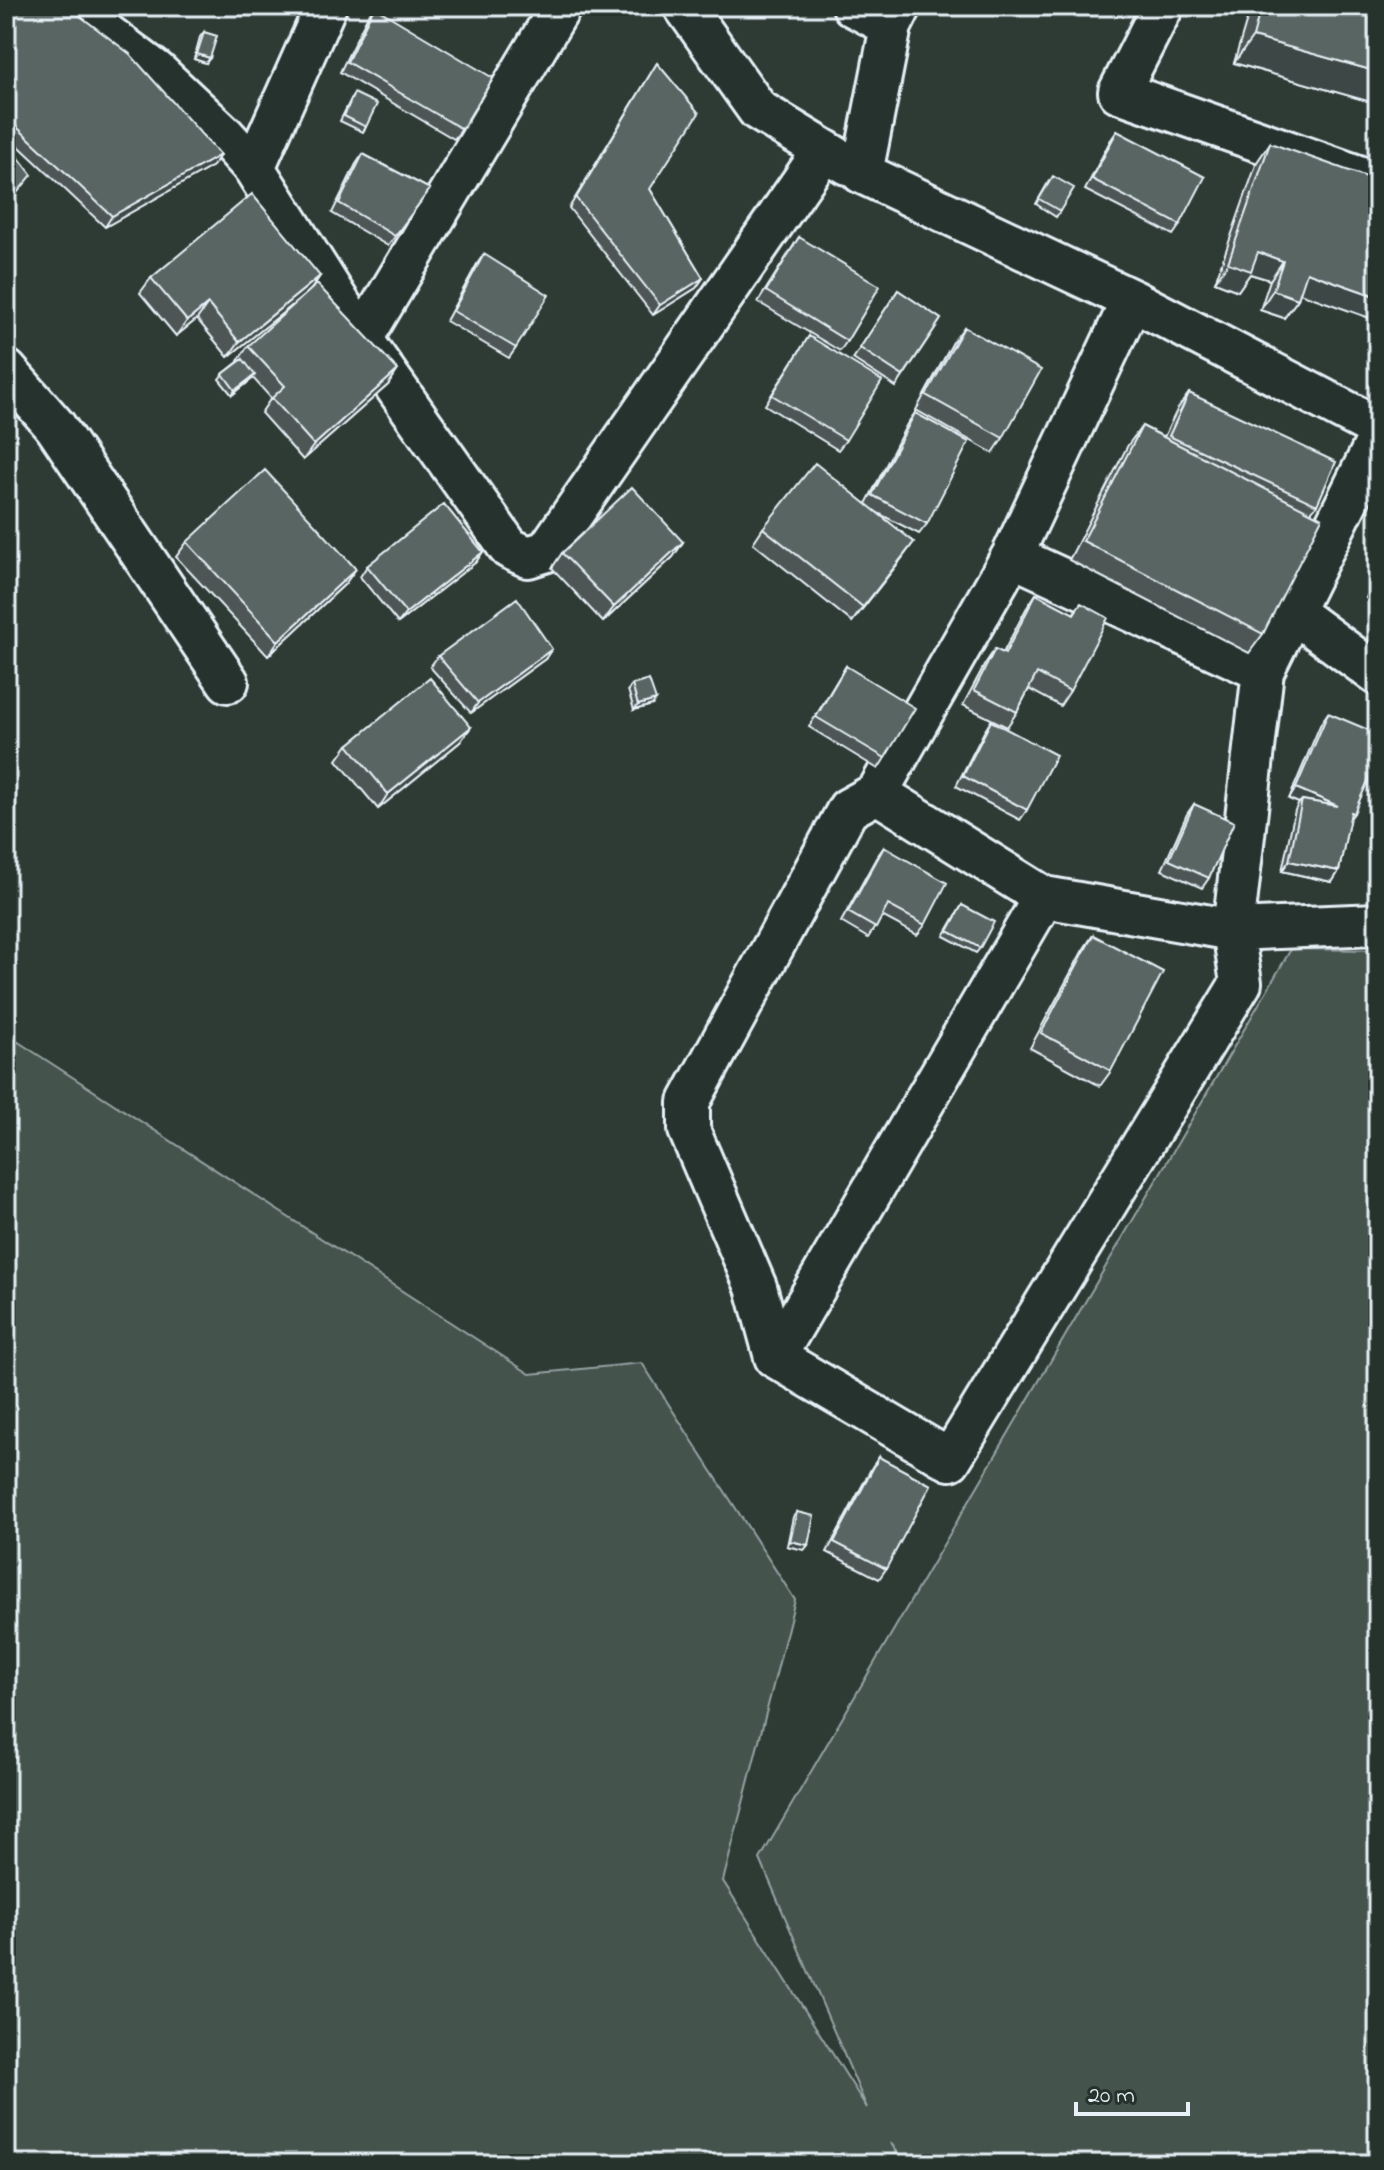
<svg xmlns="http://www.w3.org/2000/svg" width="1384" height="2170" viewBox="0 0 1384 2170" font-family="'Indie Flower',sans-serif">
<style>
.green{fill:#45524e;stroke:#96a2a3;stroke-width:2}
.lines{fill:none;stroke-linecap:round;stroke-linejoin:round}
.minor-casing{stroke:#e8f1f8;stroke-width:46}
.minor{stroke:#26332d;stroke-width:40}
.wall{fill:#4d5755;stroke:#e8f1f8;stroke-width:2}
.shaded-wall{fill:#3e4745;stroke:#e8f1f8;stroke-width:2}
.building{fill:#596563;stroke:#e8f1f8;stroke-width:2}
</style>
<rect width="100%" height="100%" fill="#2e3b35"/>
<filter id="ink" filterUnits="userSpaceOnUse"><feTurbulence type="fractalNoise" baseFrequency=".0125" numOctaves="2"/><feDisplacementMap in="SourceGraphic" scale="16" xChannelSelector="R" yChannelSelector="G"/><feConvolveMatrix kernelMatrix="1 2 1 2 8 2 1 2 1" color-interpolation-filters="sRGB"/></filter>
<g filter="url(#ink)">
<path class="green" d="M1291,949L1378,950V2164H906L891,2143L903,2164H6V1034L530,1374L642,1363L795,1600L723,1881L867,2108L760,1859Z"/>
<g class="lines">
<g class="minor-casing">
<path id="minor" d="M69,6L157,72L224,135L254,168L362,339L509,548L528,557L547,551L824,150
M684,6L758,110L847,164
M853,6L891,26
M901,6L891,26L862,173L1132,300L1378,428
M1163,6L1119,92L1378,183
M254,168L326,6
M1132,300L1012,556L877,793L848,809L689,1102V1130L756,1287L775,1357L950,1460L1241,983L1233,930L1378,924
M362,339L561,6
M6,370L55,426L228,682
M1012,556L1263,671
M1293,612L1378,675
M877,793L1044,897L1233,930L1263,671L1378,439
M775,1357L1044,897"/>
</g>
<use href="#minor" class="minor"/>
</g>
<path class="wall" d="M6,6L220,155L213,166L105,227L6,134Z
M522,6H542L537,14Z
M1251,6H1354L1378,13V104L1234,63Z
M374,7L462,129L454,139L340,72L367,17Z
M204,32L206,63L194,59L200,37Z
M657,63L650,189L703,278L696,288L653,315L569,208Z
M354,93L366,127L363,132L340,121Z
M1117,131L1180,225L1173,235L1085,190L1110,141Z
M1270,143L1300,293L1298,299L1284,318L1260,310L1270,280L1250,274L1238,291L1215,282L1257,162Z
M363,154L430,189L388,246L332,213L356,164Z
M1049,181L1060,211L1056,217L1036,204Z
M799,237L847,341L840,351L758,302Z
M484,254L516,348L509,358L446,321L477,264Z
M320,276L310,291L228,357L197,319L176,336L140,293L151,278Z
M898,290L941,319L896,387L853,359Z
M964,327L1003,438L993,453L916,410L953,342Z
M809,336L846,440L838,450L765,405Z
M248,346L388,385L303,460L261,413L271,398L253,378L232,395L219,379L223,374L238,362V361Z
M1189,393L1317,505L1311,512L1263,634L1249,653L1069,560L1128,445L1142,426L1164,437L1178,408Z
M915,413L927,524L919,534L874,511L903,557L852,622L753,543L763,528L866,504L907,424Z
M187,542L345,584L268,656L176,557Z
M683,542L673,557L603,622L552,568L562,553Z
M476,562L398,623L360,577L367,566Z
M1378,574V604L1366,598Z
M1036,594L1073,614L1081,603L1070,691L1060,706L1029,689L1017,712L1007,727L963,705L985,664L995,649L1003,653L1026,609Z
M438,656L545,659L471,713L430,667Z
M846,666L885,758L878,769L809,727Z
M632,685L652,705L634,710L628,690Z
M1328,713L1354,813L1349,820L1339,871L1332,882L1282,871L1295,810L1299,803L1289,799L1321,723Z
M991,721L1027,810L1020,820L956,786L984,732Z
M471,727L460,742L378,809L337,760L348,745Z
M1194,804L1209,878L1202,888L1162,870L1187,814Z
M884,847L925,925L917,935L882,916L868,938L841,922L876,858Z
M962,905L980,948L976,953L944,936Z
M1093,935L1111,1071L1100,1086L1030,1048L1083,950Z
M879,1457L886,1569L879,1579L827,1552L872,1467Z
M797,1512L808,1545L804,1550L787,1546L793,1517Z"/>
<path class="shaded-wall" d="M1253,37L1378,72V104L1234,63Z
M197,54L210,58L206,63L194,59Z
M220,155L213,166L105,227L112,216Z
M1258,252L1283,261L1270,280L1250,274L1238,291L1215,282L1228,263Z
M1307,272L1378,297V321L1294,291Z
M320,276L310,291L228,357L239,342Z
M703,278L696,288L653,315L660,305Z
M1273,290L1298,299L1284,318L1260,310Z
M208,304L197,319L176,336L187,321Z
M398,370L388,385L303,460L314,445Z
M255,375L251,380L232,395L235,390Z
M683,542L673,557L603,622L614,607Z
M914,542L903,557L852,622L863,607Z
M483,552L476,562L398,623L406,613Z
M356,569L345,584L268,656L278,641Z
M552,649L545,659L471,713L478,703Z
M656,700L652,705L634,710L638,705Z
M471,727L460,742L378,809L388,794Z
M1296,788L1338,806L1302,800L1299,803L1289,799Z
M1289,861L1339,871L1332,882L1282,871Z
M790,1541L808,1545L804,1550L787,1546Z"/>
<path class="building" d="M6,6H67L130,54L220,155L112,216L6,117Z
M1261,6H1354L1378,13V72L1253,37Z
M374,7L493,78L462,129L347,62Z
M204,32L217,36L210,58L197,54Z
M657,63L699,113L650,189L703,278L660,305L576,198Z
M354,93L377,104L366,127L344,116Z
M1117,131L1205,177L1180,225L1092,179Z
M6,141L32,175L6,206Z
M1270,143L1378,181V297L1307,272L1298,299L1273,290L1283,261L1258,252L1251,271L1228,263Z
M363,154L430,189L395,236L339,203Z
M1053,176L1074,188L1060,211L1039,199Z
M252,194L320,276L239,342L208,304L187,321L151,278Z
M799,237L880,286L847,341L766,291Z
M484,254L549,295L516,348L453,311Z
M317,284L398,370L314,445L272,398L285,386L248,346Z
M898,290L941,319L903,376L860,348Z
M964,327L1041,370L1003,438L926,395Z
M809,336L882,381L846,440L772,395Z
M243,359L255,375L235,390L223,374Z
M1189,393L1336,462L1317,505L1169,436Z
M915,413L969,442L927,524L872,495Z
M1142,426L1322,518L1263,634L1083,541Z
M815,463L914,542L863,607L763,528Z
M265,470L356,569L278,641L187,542Z
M632,487L683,542L614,607L562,553Z
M444,504L483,552L406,613L367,566Z
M1378,579V590L1374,588Z
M1036,594L1074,614L1081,603L1108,618L1070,691L1037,673L1017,712L974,690L995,649L1005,654Z
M517,598L552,649L478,703L438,656Z
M846,666L915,708L885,758L816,717Z
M430,678L471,727L388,794L348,745Z
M649,680L656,700L638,705L632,685Z
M1328,713L1378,734V758L1354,813L1351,812L1339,871L1289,861L1302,800L1338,806L1296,788Z
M991,721L1056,755L1027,810L963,776Z
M1194,804L1234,822L1209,878L1169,860Z
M884,847L947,883L925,925L888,905L876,928L848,912Z
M962,905L994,922L980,948L948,931Z
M1093,935L1163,972L1111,1071L1041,1033Z
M879,1457L931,1485L886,1569L834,1542Z
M797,1512L814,1516L808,1545L790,1541Z"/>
</g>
<rect width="1384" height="2170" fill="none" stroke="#26332d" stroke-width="32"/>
<rect x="16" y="16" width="1352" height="2138" fill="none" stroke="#e8f1f8" stroke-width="3" filter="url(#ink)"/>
<path d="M1076 2102v12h112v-12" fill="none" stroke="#e8f1f8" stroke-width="4"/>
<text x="1088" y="2102" font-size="24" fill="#e8f1f8" stroke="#26332d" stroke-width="6" paint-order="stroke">20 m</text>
</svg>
